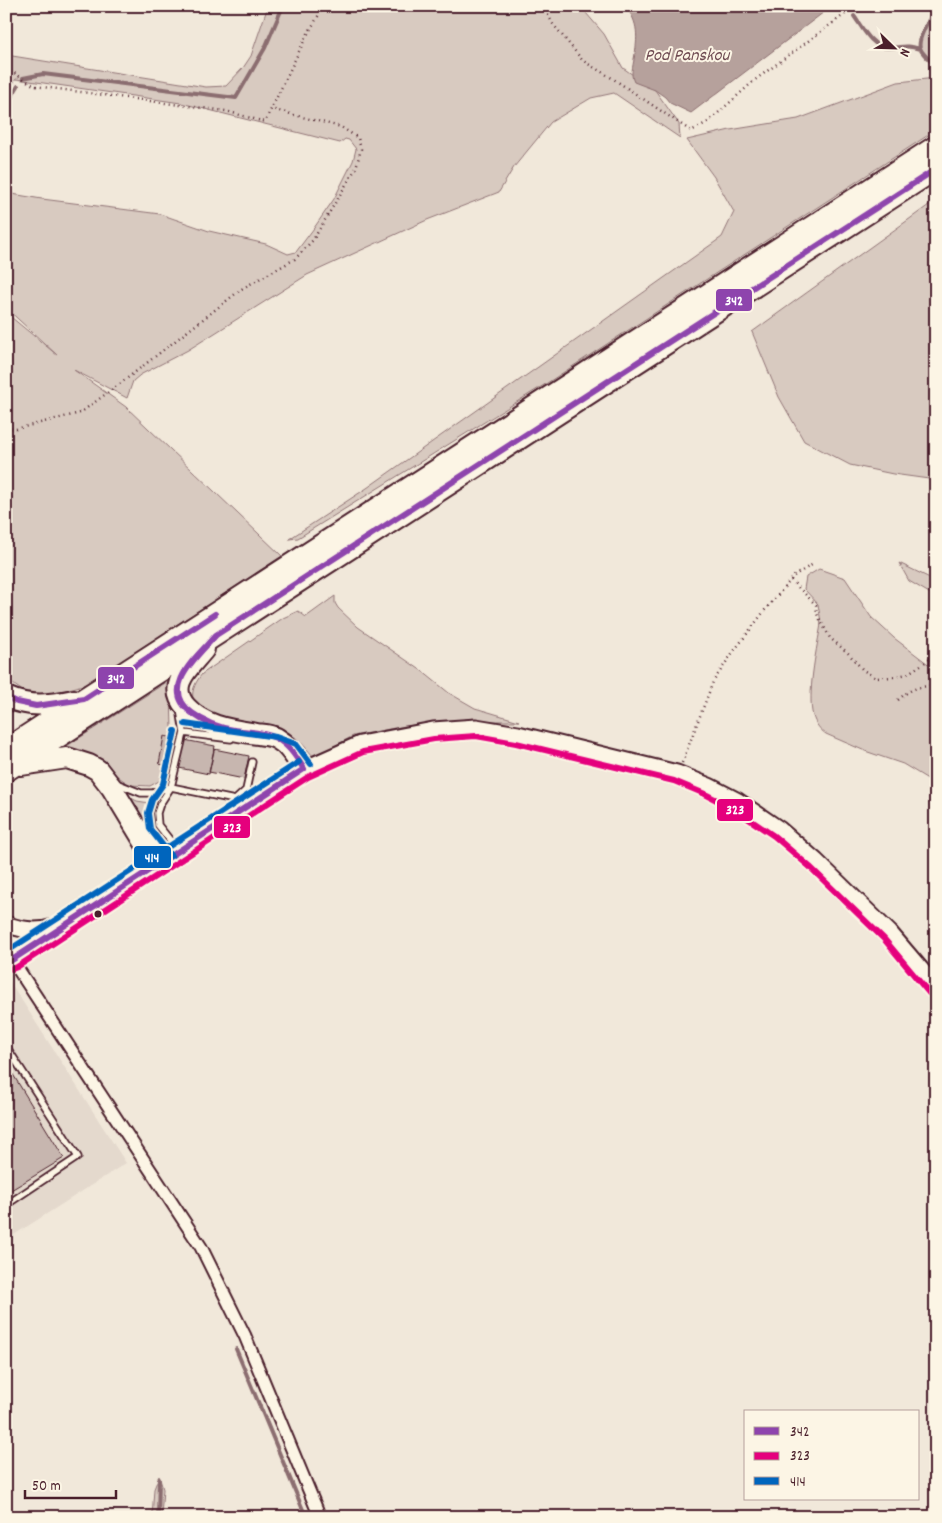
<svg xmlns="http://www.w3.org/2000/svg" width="942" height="1523" viewBox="0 0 942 1523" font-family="Dekko,sans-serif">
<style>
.built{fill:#e4d9cd}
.green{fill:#d8cac0;stroke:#917476}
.water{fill:#b6a19c;stroke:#8b6d6f}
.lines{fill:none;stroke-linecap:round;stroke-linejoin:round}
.stream{stroke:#8b6d6f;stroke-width:4}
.building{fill:#c7b6af;stroke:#4a1f2b}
.lane-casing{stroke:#4a1f2b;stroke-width:9}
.street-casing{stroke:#4a1f2b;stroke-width:15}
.secondary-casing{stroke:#4a1f2b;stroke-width:19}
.highway-casing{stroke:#4a1f2b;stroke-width:24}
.path{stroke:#4a1f2b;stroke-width:2.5;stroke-dasharray:1 4;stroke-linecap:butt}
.lane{stroke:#fcf5e5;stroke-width:5.5}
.street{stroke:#fcf5e5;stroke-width:11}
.secondary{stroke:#fcf5e5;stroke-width:15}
.highway{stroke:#fcf5e5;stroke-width:20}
.bus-1-casing{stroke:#fcf5e5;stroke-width:10}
.bus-2-casing{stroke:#fcf5e5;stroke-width:10}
.bus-3-casing{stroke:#fcf5e5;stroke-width:10}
.bus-1{stroke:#8e44ad;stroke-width:6}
.bus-2{stroke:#e5007d;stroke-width:6}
.bus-3{stroke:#0065bd;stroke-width:6}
.bus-dot{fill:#4a1f2b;stroke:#fcf5e5;stroke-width:2}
.labels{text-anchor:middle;stroke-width:4;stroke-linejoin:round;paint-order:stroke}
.water-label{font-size:18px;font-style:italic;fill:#704c53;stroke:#fcf5e5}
.line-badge{stroke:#fcf5e5;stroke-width:2}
.badge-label{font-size:14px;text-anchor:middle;font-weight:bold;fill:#fff}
</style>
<rect width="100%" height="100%" fill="#f1e8da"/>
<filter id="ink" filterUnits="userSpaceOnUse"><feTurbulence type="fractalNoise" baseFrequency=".02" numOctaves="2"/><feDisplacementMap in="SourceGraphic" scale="10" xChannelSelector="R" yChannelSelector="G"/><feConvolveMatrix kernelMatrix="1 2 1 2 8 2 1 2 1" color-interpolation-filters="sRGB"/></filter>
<g filter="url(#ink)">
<path class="built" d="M10,982L126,1163L6,1240V984Z"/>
<path class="green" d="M268,6H580L604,34L623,68L655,90L679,124L680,138L614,93L591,98L551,122L514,167L499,192L427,220L307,275L188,350L140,375L133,381L127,398L74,370L126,407L282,556L86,684L59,692L31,697L6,679V313L57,355L6,308V193L42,199L160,214L209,231L266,244L288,254L296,252L314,228L334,199L353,161L356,149L349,140L345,139L340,143L181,103L16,79L6,95V89L10,83H6V55L206,87L226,86L243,68L251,56Z
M936,8V66C931,61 922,54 920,48C917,39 931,16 936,8Z
M936,78V130L544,385L298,538L289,539L367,488L722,237L734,212L714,177L687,140L730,130L798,119L898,82Z
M936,200V480L893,474L850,465L804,441L779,397L752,332Z
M899,563L936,581V597L909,581Z
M819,569L845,578L871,617L894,638L936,670V784L903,764L865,751L826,734C820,730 815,723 813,716C807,695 816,651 820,630C822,622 819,612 818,604L804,589L806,577Z
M335,596V603L338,608L358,627L422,671L449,693L475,708L519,721H463L405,726L353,736L314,757C308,751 300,739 292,736C267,724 161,725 202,674L283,618L298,611L306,617Z
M173,678L171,694L172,728L163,770L159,781L150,786L130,785L100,764L59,751Z
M125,795L137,801L156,804C149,819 156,836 160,852Z
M159,1476L163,1489L161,1517H152L154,1489Z"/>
<path class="water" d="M625,6H832L691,113L670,103L665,97L655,90L634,82C630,74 633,67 634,59C638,38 639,22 625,6Z"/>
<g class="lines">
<path class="stream" d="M936,8C931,16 917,39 920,48C922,54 931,61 936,66
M854,16C862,27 872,48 888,48C903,48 903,44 920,49
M23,78L43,74L236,98L265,48L283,6
M6,106L18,86
M236,1349L306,1517
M158,1517L159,1479"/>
</g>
<path class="building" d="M164,736L215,746L209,774L159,764Z
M214,749L249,756L244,779L209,772Z
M6,1063L64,1158L6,1193Z"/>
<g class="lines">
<g class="lane-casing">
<path id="lane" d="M184,733L231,739
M116,783L141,793H152L171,787L235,800L246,790L252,762
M177,849L158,825L157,813L160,804L171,787L184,733L180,709
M6,1046L78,1157L6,1205"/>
</g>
<g class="street-casing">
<path id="street" d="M12,960L201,1247L245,1336L320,1517"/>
</g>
<g class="secondary-casing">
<path id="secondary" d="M6,924C23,931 40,932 57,926
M6,963L304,769L360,744L433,730L476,727L518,734L677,773L709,786L738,801L779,829L816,861L890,933L936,987"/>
</g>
<g class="highway-casing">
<path id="highway" d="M204,649C190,667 166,685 186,707C204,727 232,730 257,734C264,735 273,735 279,740C290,746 296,759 304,769
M6,697C30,708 49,705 74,700
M6,749L936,146
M21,765L67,758L89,765L98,770L112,788L158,864
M6,771L936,169"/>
</g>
<path class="path" d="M543,6L553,24L583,61L612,78L691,131L708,122L755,80L856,6
M6,68L35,86L226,111L265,122L306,37L324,6
M6,428L16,429L80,413L125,380L243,288L295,259L313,240L356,168L361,149L358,138L341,127L271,109
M791,580L816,605L817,614L830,638L848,653L863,670L876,678L893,677L907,674L930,659L936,663
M898,700C908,691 915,687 929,686L936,679
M682,763L713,682L731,655L765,610L795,575L815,563"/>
<use href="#lane" class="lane"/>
<use href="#street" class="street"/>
<use href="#secondary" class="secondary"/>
<use href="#highway" class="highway"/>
<g class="bus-1-casing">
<path id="bus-1" d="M6,697L17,702L36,706L84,699L215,614
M6,950L12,960L304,769C296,757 289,745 276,738C263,732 248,732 234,730C220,728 204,722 192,713C158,688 198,656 216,635L936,169"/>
</g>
<g class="bus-2-casing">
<path id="bus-2" d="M6,967L12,969L17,967L308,777L363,752L434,739L476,736L516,743L674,781L705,794L734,809L774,836L810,867L884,939L929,993"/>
</g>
<g class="bus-3-casing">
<path id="bus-3" d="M185,724L276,737L296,744L311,764
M171,856L150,829L148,813L152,800L163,784L175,731
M6,952L299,762"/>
</g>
<use href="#bus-1" class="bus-1"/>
<use href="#bus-2" class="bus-2"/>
<use href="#bus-3" class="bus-3"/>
</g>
</g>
<circle class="bus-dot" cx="98" cy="914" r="4.5"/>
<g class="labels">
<g class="water-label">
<text x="687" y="60">Pod Panskou</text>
</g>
</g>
<g class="line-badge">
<rect x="715" y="288" width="38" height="24" rx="5" fill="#8e44ad"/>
<rect x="97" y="666" width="38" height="24" rx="5" fill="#8e44ad"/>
<rect x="716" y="798" width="38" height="24" rx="5" fill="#e5007d"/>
<rect x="213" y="815" width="38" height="24" rx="5" fill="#e5007d"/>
<rect x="133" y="845" width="39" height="24" rx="5" fill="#0065bd"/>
</g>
<g class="badge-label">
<text x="734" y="305">342</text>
<text x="116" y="683">342</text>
<text x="735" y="814">323</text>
<text x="232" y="832">323</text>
<text x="152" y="862">414</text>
</g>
<rect width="942" height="1523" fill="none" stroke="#fcf5e5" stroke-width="25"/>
<rect x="12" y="12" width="917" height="1498" fill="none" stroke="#4a1f2b" stroke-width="2" filter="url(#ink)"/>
<rect x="744" y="1410" width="175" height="90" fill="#fcf5e5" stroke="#b59f9b"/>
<rect x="754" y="1427" width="25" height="8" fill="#8e44ad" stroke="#b59f9b"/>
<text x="790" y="1436" font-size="15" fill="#4a1f2b">342</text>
<rect x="754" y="1452" width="25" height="8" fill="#e5007d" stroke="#b59f9b"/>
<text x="790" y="1460" font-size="15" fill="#4a1f2b">323</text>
<rect x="754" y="1477" width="25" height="8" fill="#0065bd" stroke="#b59f9b"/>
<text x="790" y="1486" font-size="15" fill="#4a1f2b">414</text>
<g transform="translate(894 48) rotate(113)" stroke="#fcf5e5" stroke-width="4" paint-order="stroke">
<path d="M0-4L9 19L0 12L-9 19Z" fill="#4a1f2b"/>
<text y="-8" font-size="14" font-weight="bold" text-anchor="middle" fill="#4a1f2b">N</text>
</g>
<path d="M25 1490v8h91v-8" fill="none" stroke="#4a1f2b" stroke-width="2.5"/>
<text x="32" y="1490" font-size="15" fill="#4a1f2b" stroke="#fcf5e5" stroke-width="4" paint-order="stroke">50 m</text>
</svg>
